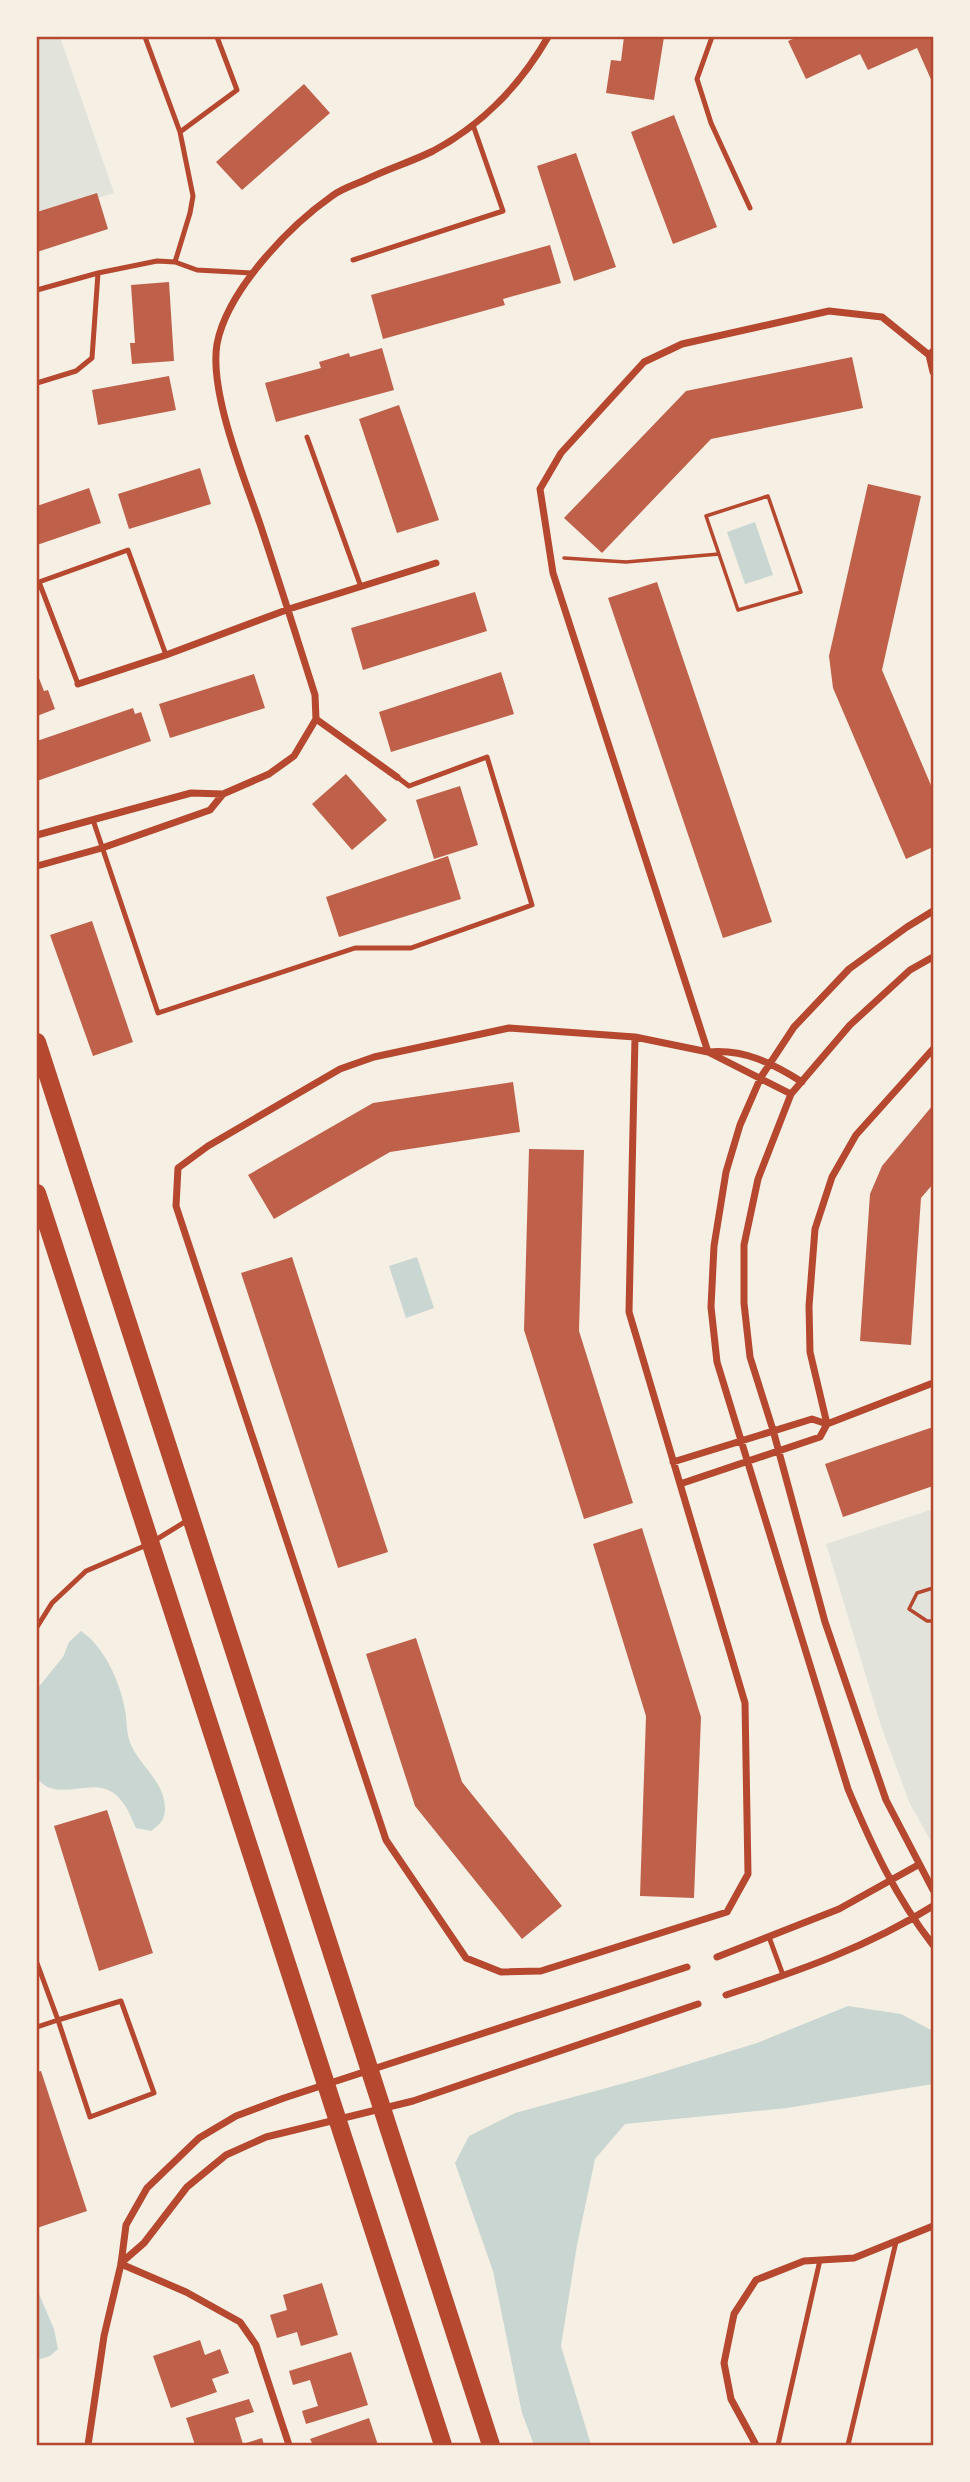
<svg xmlns="http://www.w3.org/2000/svg" width="970" height="2482" viewBox="0 0 970 2482" font-family="'Alegreya Sans',sans-serif">
<style>
.green{fill:#e2e4dc}
.water{fill:#c9d6d2}
.building{fill:#bf614a}
.lines{fill:none;stroke-linecap:round;stroke-linejoin:round}
.path{stroke:#b5482f;stroke-width:3.5}
.service{stroke:#b5482f;stroke-width:5}
.minor{stroke:#b5482f;stroke-width:7}
.primary{stroke:#b5482f;stroke-width:18}
.neatline{fill:none;stroke:#b5482f;stroke-width:2.5}
</style>
<rect width="100%" height="100%" fill="#f6efe4"/>
<path class="green" d="M37,37H60L114,193L37,217Z
M933,1509V1845L910,1804L881,1726L826,1544Z"/>
<path class="water" d="M755,522L773,575L745,584L727,532Z
M417,1257L434,1308L406,1318L389,1266Z
M81,1631C106,1648 122,1686 126,1716C127,1727 127,1737 132,1747C143,1769 165,1783 165,1809C165,1820 159,1825 151,1831L136,1828C132,1820 129,1810 123,1803C100,1767 60,1808 37,1778V1689L63,1657L69,1642Z
M848,2006L901,2014L933,2031V2084L787,2108L625,2124L595,2159L577,2245L561,2346L591,2445H534L522,2413L493,2271L455,2163L469,2136L515,2113L643,2078L757,2043Z
M39,2294L54,2329L58,2349L50,2356L37,2360V2295Z"/>
<path class="building" d="M624,37H664L654,100L606,93L611,60L621,61Z
M798,37H919L920,39L933,37V84L917,48L868,70L860,54L806,79L788,41Z
M304,84L330,113L242,190L216,162Z
M674,115L717,227L673,244L631,132Z
M576,153L616,267L574,281L537,166Z
M97,193L108,229L37,252V212Z
M550,245L561,283L503,299L505,305L383,339L371,295Z
M169,282L174,361L132,364L130,343H135L131,285Z
M382,348L394,390L276,422L265,383L321,368L319,362L349,353L350,357Z
M852,357L863,408L711,439L602,553L564,518L686,391Z
M169,376L176,410L98,425L92,390Z
M399,405L439,520L397,533L359,419Z
M200,468L211,504L129,529L118,494Z
M868,484L921,496L882,670L933,790V847L906,859L833,688L829,656Z
M89,488L101,523L37,545V506Z
M657,582L772,922L723,938L608,598Z
M475,592L487,631L363,670L351,628Z
M501,672L514,714L391,752L379,712Z
M37,673L44,691L48,690L55,709L37,716Z
M254,674L265,708L170,738L159,704Z
M133,708L135,714L141,712L151,741L37,781V741Z
M346,774L387,820L352,850L312,804Z
M460,786L478,845L434,859L416,800Z
M448,856L461,899L339,937L326,897Z
M92,921L133,1042L93,1056L50,935Z
M513,1082L520,1132L390,1152L274,1219L248,1175L373,1103Z
M933,1105V1184L921,1198L911,1345L860,1341L870,1194L882,1166Z
M529,1149L584,1150L579,1331L633,1503L584,1519L524,1330Z
M292,1257L388,1552L338,1568L241,1273Z
M933,1427V1486L843,1517L825,1464Z
M642,1528L701,1717L694,1898L640,1896L646,1716L593,1544Z
M416,1638L462,1782L562,1906L522,1939L415,1806L366,1654Z
M107,1810L153,1953L99,1971L54,1826Z
M41,2071L87,2211L37,2228V2072Z
M322,2283L338,2335L301,2346L297,2332L277,2338L270,2315L287,2310L283,2295Z
M200,2340L205,2355L220,2349L229,2373L212,2379L217,2392L171,2408L153,2356Z
M351,2352L368,2405L306,2424L302,2411L318,2406L310,2380L293,2385L289,2371Z
M249,2399L254,2412L235,2418L243,2444L262,2438L264,2445H195L186,2418Z
M369,2418L378,2445H313L310,2439Z"/>
<g class="lines">
<path class="path" d="M768,496L801,592L738,610L706,516Z
M564,558L626,562L719,554
M933,1588L917,1593L909,1609L927,1621H933"/>
<path class="service" d="M145,37L180,132L193,196L190,213L175,262
M712,37L697,79L711,123L750,208
M180,132L237,90L217,37
M353,260L503,211L473,125
M37,290L98,273L157,261L175,262L197,270L252,273
M37,383L76,371L92,358L98,273
M307,437L361,587
M78,684L39,582L128,550L166,655
M93,820L158,1013L355,948H411L532,905L487,757L409,786L397,777
M37,1627L52,1603L86,1571L149,1544L188,1520
M769,1937L783,1975
M37,1963L58,2020L37,2027
M121,2001L154,2093L90,2117L58,2020Z
M778,2445L820,2260
M848,2445L896,2242"/>
<path class="minor" d="M929,355L933,372
M78,684L166,655L289,609L436,563
M316,719L315,695C297,638 279,581 260,524C244,477 209,392 217,344C227,291 288,227 332,196C341,189 354,185 365,180C387,169 411,162 433,151C482,125 521,84 548,37
M316,719L397,777
M37,835L191,793L223,794L269,774L294,756L316,719
M37,866L102,848L210,810L223,794
M933,911L907,927L849,969L794,1027L761,1077L740,1125L726,1172L714,1246L711,1307L717,1362L848,1789C871,1844 896,1898 933,1945
M933,957L910,970L850,1025L791,1094L758,1179L744,1245V1303L750,1357L773,1430L825,1622L886,1800L933,1890
M509,1028L635,1037L629,1312L745,1703L748,1874L727,1912L541,1971L501,1972L466,1958L386,1840L176,1206L178,1168L208,1146L340,1069L374,1057Z
M635,1037L708,1052L791,1094
M708,1052L553,573L540,489L561,453L644,362L682,344L829,311L882,317L929,355L933,351
M709,1052C744,1049 772,1063 802,1082
M673,1462L812,1419L827,1424L933,1383
M680,1484L820,1437L827,1424L810,1352L809,1306L815,1229L832,1177L856,1135L933,1049
M717,1957L839,1909L918,1865
M726,1995C798,1971 868,1947 933,1906
M121,2263L144,2243L187,2187L226,2155L266,2137L413,2101L698,2004
M121,2264L186,2292L240,2322L256,2345L289,2445
M88,2445L104,2336L121,2264L126,2225L147,2188L199,2138L236,2116L284,2098L687,1967
M756,2445L731,2399L724,2363L734,2314L756,2280L804,2261L854,2258L933,2226"/>
<path class="primary" d="M37,1042L491,2445
M37,1193L443,2445"/>
</g>
<rect width="970" height="2482" fill="none" stroke="#f6efe4" stroke-width="77"/>
<rect x="38" y="38" width="894" height="2406" class="neatline"/>
</svg>
